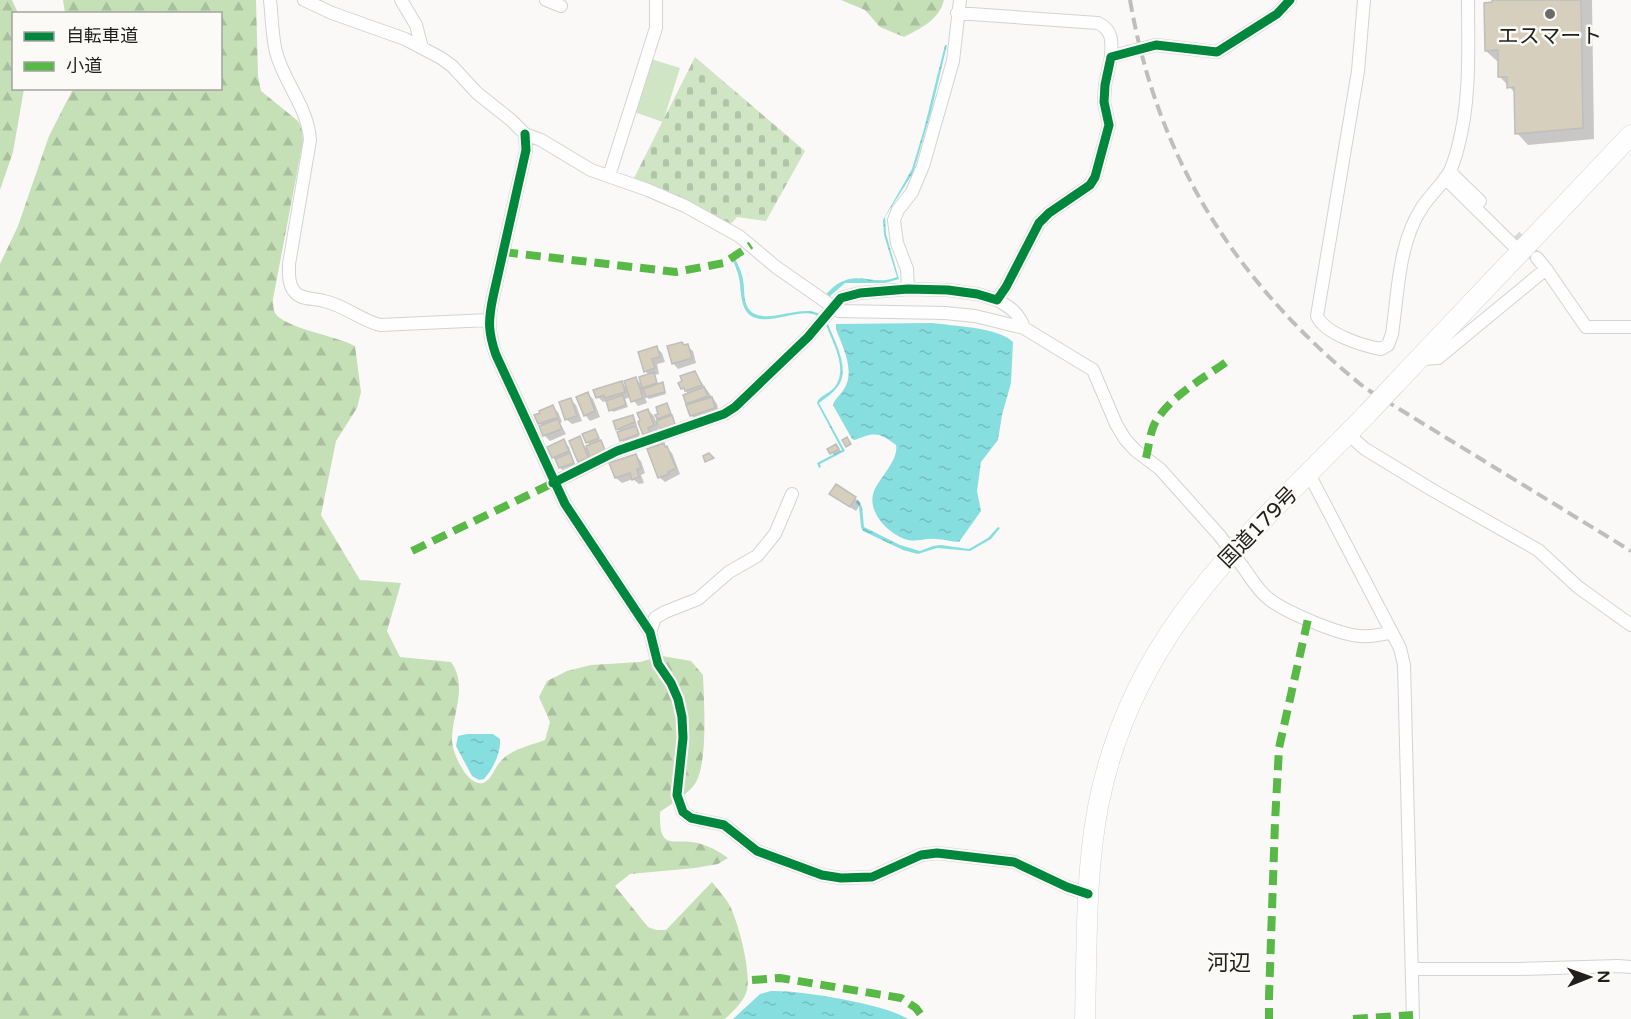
<svg xmlns="http://www.w3.org/2000/svg" width="1631" height="1019" viewBox="0 0 1631 1019" font-family="'Varela Round','Noto Sans JP',sans-serif">
<style>
.green{fill:#d0e5c4}
.forest{fill:url(#forest-firs)}
.cemetery{fill:url(#cemetery-stones)}
.water{fill:url(#water-ripples)}
.shadow{fill:#0003}
.building{fill:#d7cfbe;stroke:#bebebc;stroke-width:1.5}
.lines{fill:none;stroke-linecap:round;stroke-linejoin:round}
.minor-tunnel{stroke:#d9d8d6;stroke-width:12;stroke-dasharray:12 6;stroke-linecap:butt}
.minor-casing{stroke:#d4d3d2;stroke-width:14}
.trunk-casing{stroke:#d4d3d2;stroke-width:21}
.minor{stroke:#fefefe;stroke-width:12}
.trunk{stroke:#fefefe;stroke-width:20}
.rail{stroke:#bebebe;stroke-width:4;stroke-dasharray:12 6;stroke-linecap:butt}
.minor-bridge-casing{stroke:#d4d3d2;stroke-width:14;stroke-linecap:butt}
.trunk-bridge-casing{stroke:#d4d3d2;stroke-width:21;stroke-linecap:butt}
.minor-bridge{stroke:#fefefe;stroke-width:12}
.trunk-bridge{stroke:#fefefe;stroke-width:20}
.quiet{stroke:#58b947;stroke-width:8;stroke-dasharray:15 8;stroke-linecap:butt}
.cycleway-casing{stroke:#fbfaf6;stroke-width:13}
.cycleway{stroke:#00873e;stroke-width:9}
.poi-dot{fill:#6c6b6a;stroke:#fbfaf6;stroke-width:2}
.labels{text-anchor:middle;stroke-width:5;stroke-linejoin:round;paint-order:stroke}
.poi-label{font-size:21px;fill:#201f1e;stroke:#fbfaf6}
.street-label{font-size:21px;fill:#201f1e;stroke:#fbfaf6}
.neighbourhood-label{font-size:22px;fill:#201f1e;stroke:#fbfaf6}
</style>
<defs>
<pattern id="forest-firs" width="22" height="20" patternUnits="userSpaceOnUse" patternTransform="scale(1.5)"><rect width="22" height="20" fill="#c5dfb7"/><path d="M5 1l3.5 6h-7zM16 11l3.5 6h-7z" fill="#a9bf9d"/></pattern>
<pattern id="cemetery-stones" width="16" height="16" patternUnits="userSpaceOnUse" patternTransform="scale(1.5)"><rect width="16" height="16" fill="#d0e5c4"/><path d="M2 7V4a2 2 0 0 1 4 0v3zM10 15v-3a2 2 0 0 1 4 0v3z" fill="#b2c4a8"/></pattern>
<pattern id="water-ripples" width="26" height="14" patternUnits="userSpaceOnUse" patternTransform="scale(1.5)"><rect width="26" height="14" fill="#87dedf"/><path d="M2 4q2-2 4 0t4 0M15 11q2-2 4 0t4 0" fill="none" stroke="#74bebf"/></pattern>
</defs>
<rect width="100%" height="100%" fill="#faf9f7"/>
<path class="green" d="M648,58L680,68L663,122L631,111Z"/>
<path class="forest" d="M0,0H12L18,13L14,14V88L24,89L13,152L0,190Z
M63,0H256L258,76L261,91L298,121L302,130L303,141L273,299C273,303 273,309 275,313C284,328 337,336 355,346L361,392L357,408L336,441L321,515L360,580L401,583L387,631L400,657L451,662C468,686 453,711 452,738C451,751 467,787 483,783C492,780 494,768 500,762C511,749 529,746 545,740L550,722L539,697L547,681L567,671L591,665L640,662L662,656L691,661L703,675C704,700 708,761 696,782C691,792 670,805 660,812C659,852 671,838 698,843C709,846 719,851 728,858L718,864L695,868L630,874L615,886L648,927L656,930H666L712,882C718,890 727,899 731,908C739,926 751,971 747,990C744,1002 733,1011 725,1019H0V264L18,226L49,136L73,89L220,88V14L65,13Z
M841,0H944C939,20 921,28 904,37L880,27L865,10Z"/>
<path class="cemetery" d="M695,57L805,151L766,221L737,217L730,225L634,178Z"/>
<path class="water" d="M945,45H947L931,112L913,173L885,217L886,234L899,279L885,283H845L829,297H824C852,262 870,289 897,277L884,235L883,220L912,169L924,129Z
M735,258C738,265 742,272 743,280C745,289 743,300 748,308C762,329 803,301 821,315L819,317C805,306 775,324 756,318C739,313 742,292 739,278C738,272 735,266 733,260Z
M932,323C953,326 998,327 1013,342L1011,383L1002,415L998,440L981,462L977,491L981,511L959,542C951,542 944,539 936,539C926,538 917,542 908,540C889,535 866,512 874,491C880,477 899,460 896,445C879,432 874,432 855,440L852,439L833,405C835,398 841,395 844,389C856,371 842,346 836,329V324Z
M828,324C834,340 849,366 840,383C835,392 827,397 819,403L845,451L820,464L821,467L819,468L817,463L842,450L817,403C819,396 828,394 834,388C849,370 833,343 826,325Z
M858,500L862,507L864,527L900,545L920,551L933,546L941,545L969,549L988,538L998,527L1000,528L991,539L970,551L937,548L918,554L903,550L863,531L861,527L859,506L856,502Z
M467,734H493L500,739C501,753 493,769 484,779L479,780L472,776L456,746L458,736Z
M771,991C800,990 885,1004 908,1019H733L760,994Z"/>
<path class="shadow" d="M1494,0H1592L1594,139L1528,145L1517,133L1516,94L1499,76L1498,62L1486,51Z
M685,346H687L693,351L696,363L678,369L673,363Z
M657,348L662,353L665,362L657,364L659,374L653,375L659,391L662,384L666,394L649,399L644,394L647,403L638,406L631,397L625,399L628,407L613,412L606,401L603,402L598,397L621,382L629,390L636,379L644,387L649,375L645,371Z
M694,372L717,404L719,413L697,421L691,415L690,406L687,403L689,395L680,384Z
M588,394L593,399L600,417L590,421L585,415Z
M571,400L576,405L582,421L572,424L566,419Z
M666,405L676,426L663,431L657,424L659,431L650,439L644,434L648,410L654,416L656,423L661,421L658,418Z
M552,407L558,412L562,422L560,423L566,434L550,441L544,435L543,426L539,423Z
M633,416L637,425L634,426L640,437L623,442L621,440V432L617,429Z
M595,431L607,453L594,458L588,453L593,463L585,466L579,461V438L586,448L591,446L587,442Z
M564,441L569,447L575,465L562,470L553,457Z
M663,445L672,453L680,474L665,482L659,477Z
M836,446L841,451L834,455L829,449Z
M635,455L641,461L645,473L641,475L644,483L639,484L633,479L622,483L616,478L611,464Z
M831,494L855,498L861,503L856,511Z"/>
<path class="building" d="M1492,0H1581L1583,128L1515,134L1514,87L1507,88V77H1498V50L1485,51L1484,3L1492,2Z
M682,342L684,345L688,344L692,358L672,364L667,346Z
M657,346L660,357L652,359L655,368L644,372L638,352Z
M695,371L702,385L685,391L684,388L681,389L678,383L682,381L680,376Z
M654,372L657,383L642,388L639,377Z
M636,377L643,398L631,402L624,381Z
M622,381L625,392L605,398L604,395L596,398L593,390Z
M663,382L665,392L646,397L643,389Z
M704,387L708,396L686,404L683,395Z
M588,392L595,411L584,416L576,397Z
M623,395L626,405L609,411L606,401Z
M712,397L715,408L690,416L686,405Z
M571,398L577,416L565,420L559,402Z
M667,403L671,414L657,419L655,415L658,414L656,407Z
M553,405L558,417L538,424L534,415L540,413L539,411Z
M648,409L654,425L648,428L650,432L643,435L638,422L640,420L637,413Z
M633,415L635,422L616,430L613,421Z
M672,415L675,424L660,429L656,421Z
M558,419L562,429L543,436L539,426Z
M636,426L639,434L620,441L617,432Z
M595,429L599,438L586,443L582,434Z
M580,436L588,458L578,462L569,441Z
M847,437L851,444L846,447L842,440Z
M564,439L569,451L552,458L547,447Z
M601,440L605,450L590,457L586,446Z
M664,443L665,447L667,446L676,468L668,472L669,474L658,478L647,449Z
M836,444L839,449L830,454L827,449Z
M570,453L574,463L559,468L555,459Z
M709,453L714,458L705,462L703,456Z
M636,454L641,468L637,469L639,477L632,480L630,473L615,478L609,463Z
M836,484L856,497L850,507L829,494Z"/>
<g class="lines">
<path class="minor-tunnel" d="M1515,236L1537,258"/>
<g class="minor-casing">
<path id="minor" d="M270,0C272,17 272,36 276,52C284,83 308,107 310,140L289,264C289,273 288,283 294,291C300,300 314,298 324,301C344,305 360,320 380,325L489,320
M304,0L332,13L405,39L441,58L452,66L477,93L511,120L525,134L541,140L591,170L648,190L685,206L739,236L776,267L839,311L945,313L975,316L1024,328
M401,0L416,25L422,48
M546,0L561,6
M1364,0L1358,71L1317,316C1325,334 1363,346 1381,349L1388,345L1392,334C1398,294 1398,245 1421,209C1429,196 1441,186 1449,173C1453,165 1456,155 1458,147C1471,98 1468,49 1468,0
M957,13L1098,23C1113,30 1112,42 1111,57
M1156,45L1217,52L1277,14L1290,0
M525,134L526,150L493,297C488,321 488,332 496,355L565,504L650,632L658,664L671,683L678,699L682,717L683,738L677,795L683,812L691,818L724,825L757,851L822,875L841,878L872,877L921,855L937,853L1014,862L1067,887L1088,894
M1450,172L1480,201
M609,176L656,28V0
M1445,178L1520,252
M1537,258L1546,269L1586,327H1631
M908,289L907,269L897,243L894,220L898,210L912,192L923,166L953,61L960,0
M997,300C1010,307 1019,313 1024,328L1093,370L1116,424L1125,439L1135,450L1160,469L1220,536
M1420,359L1438,358L1546,269
M1348,434L1365,449L1434,491L1538,550L1578,587L1631,625
M1309,474L1400,648L1404,665L1413,1019
M553,483L617,451L724,414L735,407L808,337L841,298L860,293L908,289L948,290L977,294L997,300L1006,287L1039,223L1049,213L1090,185L1095,177L1109,125L1104,102L1105,85L1111,57L1128,52
M1243,567C1251,578 1258,591 1269,599C1285,612 1340,635 1360,636C1371,637 1381,635 1392,632
M650,632L655,618L665,612L698,599L729,572L757,556L775,534L792,494
M1412,969H1520L1618,966L1631,967"/>
</g>
<g class="trunk-casing">
<path id="trunk" d="M1396,383L1631,135
M1085,1019C1087,948 1085,876 1098,807C1132,630 1249,536 1367,414"/>
</g>
<use href="#minor" class="minor"/>
<use href="#trunk" class="trunk"/>
<path class="rail" d="M1130,0C1158,162 1238,285 1365,388L1631,551"/>
<g class="minor-bridge-casing">
<path id="minor-bridge" d="M1128,52L1156,45
M1220,536L1243,567"/>
</g>
<g class="trunk-bridge-casing">
<path id="trunk-bridge" d="M1367,414L1396,383"/>
</g>
<use href="#minor-bridge" class="minor-bridge"/>
<use href="#trunk-bridge" class="trunk-bridge"/>
<path class="quiet" d="M503,252L676,272L724,263L751,245
M1146,458C1149,446 1150,431 1156,421C1172,395 1204,378 1229,360
M412,551L553,483
M752,980L780,978L901,998L916,1008L924,1019
M1273,1019H1269V997L1275,822L1279,748L1308,619
M1353,1019L1413,1015"/>
<g class="cycleway-casing">
<path id="cycleway" d="M525,134L526,150L493,297C488,321 488,332 496,355L565,504L650,632L658,664L671,683L678,699L682,717L683,738L677,795L683,812L691,818L724,825L757,851L822,875L841,878L872,877L921,855L937,853L1014,862L1067,887L1088,894
M553,483L617,451L724,414L735,407L808,337L841,298L860,293L908,289L948,290L977,294L997,300L1006,287L1039,223L1049,213L1090,185L1095,177L1109,125L1104,102L1105,85L1111,57L1156,45L1217,52L1277,14L1290,0"/>
</g>
<use href="#cycleway" class="cycleway"/>
</g>
<circle class="poi-dot" cx="1550" cy="14" r="6"/>
<g class="labels">
<g class="poi-label">
<text x="1550" y="43">エスマート</text>
</g>
<g class="street-label">
<text transform="translate(1258 527) rotate(-46)" y="7">国道179号</text>
</g>
<g class="neighbourhood-label">
<text x="1229" y="970">河辺</text>
</g>
</g>
<rect x="12" y="12" width="210" height="78" fill="#fbfaf6" stroke="#a3a2a0" stroke-width="1.5"/>
<rect x="24" y="32" width="30" height="9" fill="#00873e" stroke="#a3a2a0" stroke-width="1.5"/>
<text x="66" y="42" font-size="18" fill="#201f1e">自転車道</text>
<rect x="24" y="62" width="30" height="9" fill="#58b947" stroke="#a3a2a0" stroke-width="1.5"/>
<text x="66" y="72" font-size="18" fill="#201f1e">小道</text>
<g transform="translate(1589 977) rotate(89)" stroke="#fbfaf6" stroke-width="4.5" paint-order="stroke">
<path d="M0-4.5L10 22L0 15L-10 22Z" fill="#201f1e"/>
<text y="-9" font-size="16" font-weight="bold" text-anchor="middle" fill="#201f1e">N</text>
</g>
</svg>
